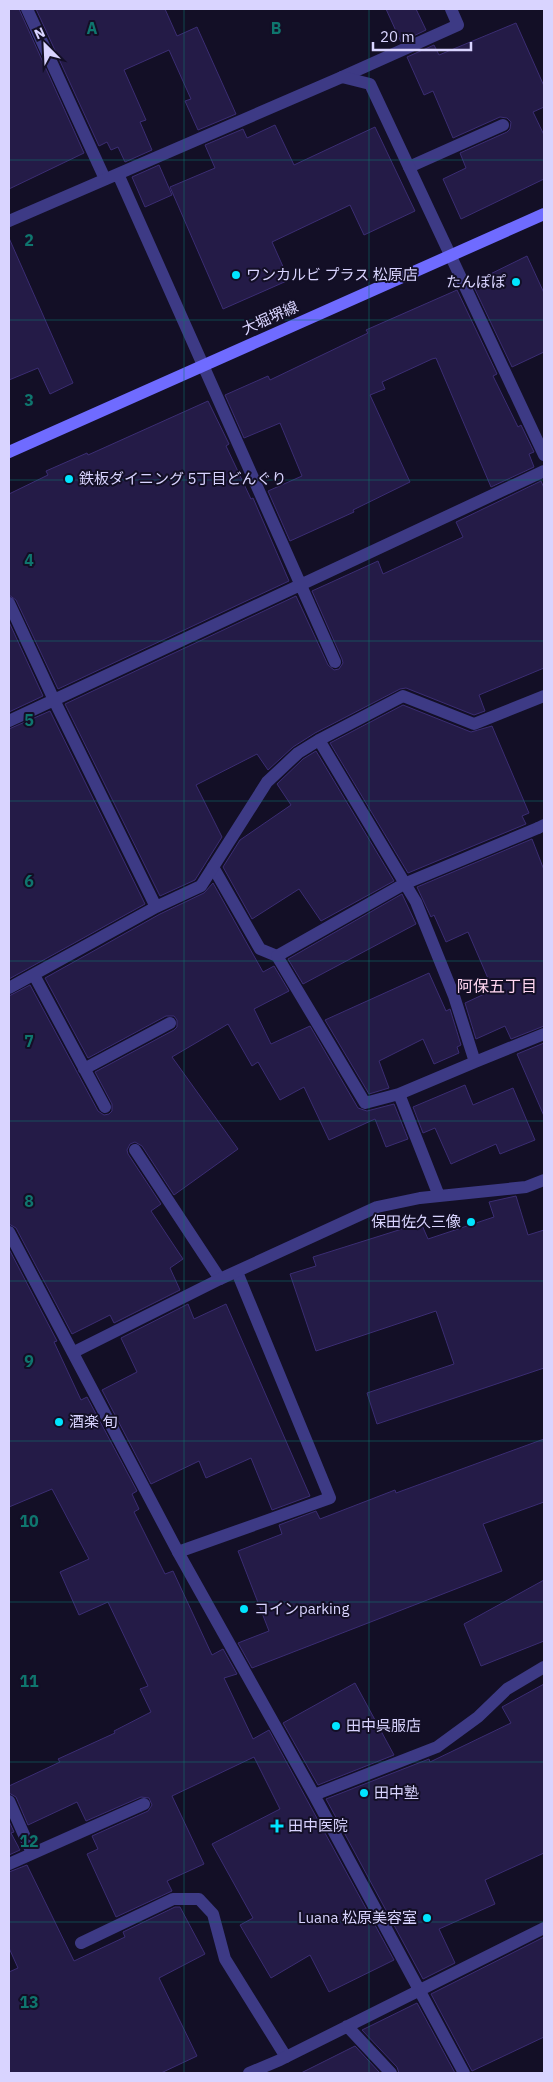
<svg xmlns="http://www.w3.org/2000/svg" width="553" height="2082" viewBox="0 0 553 2082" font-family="'IBM Plex Sans','Noto Sans JP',sans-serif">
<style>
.building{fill:#241b47;stroke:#3b2d73}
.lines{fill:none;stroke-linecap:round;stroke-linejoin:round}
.lane{stroke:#3d3a85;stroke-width:12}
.street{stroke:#3d3a85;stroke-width:12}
.secondary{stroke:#6f6bff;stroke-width:12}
.grid{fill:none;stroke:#0f766e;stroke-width:1;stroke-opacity:0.55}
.poi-dot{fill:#00e5ff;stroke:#130f26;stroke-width:2}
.labels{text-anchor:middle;stroke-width:4;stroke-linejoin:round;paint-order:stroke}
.poi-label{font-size:15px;fill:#d9d4ff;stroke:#130f26;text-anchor:start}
.street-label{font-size:15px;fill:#d9d4ff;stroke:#130f26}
.neighbourhood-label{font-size:16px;fill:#ffd6f0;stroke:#130f26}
.grid-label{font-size:16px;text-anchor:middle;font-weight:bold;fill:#0f766e;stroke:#130f26;stroke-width:4;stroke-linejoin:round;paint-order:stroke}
</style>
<rect width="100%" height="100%" fill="#130f26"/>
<path class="building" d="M9,9H19L84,153L9,189Z
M36,9H165L177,36L197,27L236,114L198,130L185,101L191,99L169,50L124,70L146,120L140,122L152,150L125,162L118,147L111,150L107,142L99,146Z
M386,9H416L426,30L401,42Z
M516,23L544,86V107L533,112L544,135V179L461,219L443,179L466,168L460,153L507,132L510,129L511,122L507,118L500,117L453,138L433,91L424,95L407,57L434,45L439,55Z
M275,125L294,165L375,127L415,211L364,235L350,205L272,242L289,280L223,309L170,187L215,168L205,145L243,129L247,138Z
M159,165L172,195L145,207L132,177Z
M9,238L73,383L50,394L38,368L9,380Z
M527,256L544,293V352L512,367L472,283Z
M457,290L497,374L493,376L518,427L521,425L534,452L529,454L534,467L491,487L436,358L432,359L382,382L385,389L370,395L410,482L353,510L354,512L290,541L268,491L302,476L280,423L244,438L225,395L268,376L270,380L368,333L366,330Z
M208,401L229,444L226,446L251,499L253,498L289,581L58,689L16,600L9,595V494L48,475L46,471L87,453L88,455Z
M541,481L544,488V668L479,695L485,711L474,715L406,688L400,689L315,733L293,747L268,770L257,754L196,785L222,837L195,880L160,896L65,704L296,596L328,665L334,670L339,669L343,663L342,659L312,591L378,561L383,574L463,537L456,522Z
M9,622L43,696L9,712Z
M403,705L471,732L492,726L529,813L522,816L526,824L408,873L330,743Z
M50,711L145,904L9,979V729Z
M316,751L394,881L321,921L299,889L252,919L223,867L240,840L291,805L277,784L303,759Z
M532,839L544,870V1026L511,1039L505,1026L476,1039L465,1003L493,990L468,932L446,942L434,915L431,917L417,887Z
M213,883L263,972L274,966L289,991L254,1009L271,1044L310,1026L358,1108L367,1111L394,1104L408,1139L386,1147L375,1119L329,1140L304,1087L280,1100L258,1062L252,1066L228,1024L172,1057L238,1149L174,1195L142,1146L135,1142L130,1144L127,1150L128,1154L161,1204L151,1211L183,1259L170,1268L180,1290L114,1323L110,1315L72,1334L16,1228L9,1224V996L30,985L98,1111L104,1115L109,1114L112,1111V1104L95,1072L174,1030L177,1027V1020L174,1016H166L88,1058L45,978L160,914L204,893Z
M402,894L416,924L303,984L288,959Z
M429,973L446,1011L450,1009L461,1045L457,1047L459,1053L434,1064L423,1039L379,1061L389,1088L369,1094L325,1020Z
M544,1043V1116L517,1054Z
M465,1085L473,1105L513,1088L535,1140L500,1154L496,1144L451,1164L435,1128L423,1133L413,1107Z
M516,1196L528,1235L544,1230V1368L377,1424L367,1393L454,1364L436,1311L316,1351L290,1274L316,1266L313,1257L421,1223L428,1239L494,1217L489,1202Z
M9,1249L57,1341L54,1342L81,1400L87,1397L137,1491L132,1494L139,1509L134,1512L165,1574L173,1571L212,1655L223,1649L237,1674L224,1678L253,1739L269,1730L394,1960L329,1992L310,1955L271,1978L240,1925L253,1918L212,1844L280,1809L254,1757L172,1796L204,1864L167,1881L172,1891L116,1917L87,1854L98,1849L92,1836L148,1811L152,1805L149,1798L141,1797L86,1821L77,1802L28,1825L16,1797L9,1793V1786L60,1762L58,1759L115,1733L114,1731L151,1712L140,1689L148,1686L108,1602L79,1615L60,1572L89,1559L52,1489L9,1507Z
M188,1304L194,1319L226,1304L310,1496L272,1510L251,1458L206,1478L199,1461L151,1484L102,1390L137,1372L121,1338Z
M544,1439V1502L483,1524L502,1571L252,1668L238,1643L269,1631L238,1551L282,1534L279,1525L316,1511L320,1519L395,1490L396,1493Z
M544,1580V1641L481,1666L464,1624Z
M355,1683L394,1755L318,1785L283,1723Z
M544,1684V1853L485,1880L495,1904L439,1929L455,1963L423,1979L326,1799L429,1759L430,1762L511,1723L502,1707Z
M9,1821L14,1832L11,1833L20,1850L9,1855Z
M27,1865L74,1961L125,1937L123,1932L175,1907H180L205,1954L159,1978L197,2056L161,2073H9V1972L18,1968L9,1948V1872Z
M544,1937V2037L472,2071L431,1994Z
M417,2003L455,2073H399L397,2067L362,2030Z
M355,2046L380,2073H301Z"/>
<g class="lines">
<path class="lane" d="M27,9L105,179
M342,77L458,25L451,9
M409,167L503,125
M213,867L260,949L277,956
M404,884L538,828
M135,1150L220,1279
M178,1552L330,1498L237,1272
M81,1943L173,1899H199L213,1914L225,1959L286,2057"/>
<path class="street" d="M118,174L335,662
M9,221L342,77L370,84L544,455
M9,603L54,700L156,907
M9,721L544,471
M319,740L416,902L454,996L475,1062L544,1034
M538,828L544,825
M404,884L277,956L365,1103L399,1094L475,1062
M34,975L105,1107
M9,988L156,907L201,886L267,782L298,753L319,740L403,696L474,724L544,696
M84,1069L170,1023
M399,1094L439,1196
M9,1232L178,1552L314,1795L464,2073
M74,1352L220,1279L377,1207L420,1198L526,1187L544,1180
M314,1795L437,1747L478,1717L507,1689L544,1667
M9,1801L32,1853
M9,1864L144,1804
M347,2026L391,2073
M249,2073L280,2060L544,1928"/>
<path class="secondary" d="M9,452L544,214"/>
</g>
<path class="grid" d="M184,9V2073M369,9V2073M9,160H544M9,320H544M9,480H544M9,641H544M9,801H544M9,961H544M9,1121H544M9,1281H544M9,1441H544M9,1602H544M9,1762H544M9,1922H544"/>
<g class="poi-dot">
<circle cx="236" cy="275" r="5"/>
<circle cx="516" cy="282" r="5"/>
<circle cx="69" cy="479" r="5"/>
<circle cx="471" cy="1222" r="5"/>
<circle cx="59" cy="1422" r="5"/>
<circle cx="244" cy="1609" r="5"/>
<circle cx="336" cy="1726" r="5"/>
<circle cx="364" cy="1793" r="5"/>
<path d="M274.5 1818.5h5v5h5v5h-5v5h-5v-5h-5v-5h5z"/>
<circle cx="427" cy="1918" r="5"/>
</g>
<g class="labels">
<g class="poi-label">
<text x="246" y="280">ワンカルビ プラス 松原店</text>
<text x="506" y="287" text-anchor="end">たんぽぽ</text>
<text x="79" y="484">鉄板ダイニング 5丁目どんぐり</text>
<text x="461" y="1227" text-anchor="end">保田佐久三像</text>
<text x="69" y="1427">酒楽 旬</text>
<text x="254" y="1614">コインparking</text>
<text x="346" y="1731">田中呉服店</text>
<text x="374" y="1798">田中塾</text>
<text x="288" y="1831">田中医院</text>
<text x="417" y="1923" text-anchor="end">Luana 松原美容室</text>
</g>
<g class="street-label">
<text transform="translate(270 318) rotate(-24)" y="5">大堀堺線</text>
</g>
<g class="neighbourhood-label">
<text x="497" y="992">阿保五丁目</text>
</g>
</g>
<g class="grid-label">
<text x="92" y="34">A</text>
<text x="276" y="34">B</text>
<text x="29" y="246">2</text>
<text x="29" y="406">3</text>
<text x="29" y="566">4</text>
<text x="29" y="726">5</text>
<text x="29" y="887">6</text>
<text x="29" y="1047">7</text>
<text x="29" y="1207">8</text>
<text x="29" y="1367">9</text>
<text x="29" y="1527">10</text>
<text x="29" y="1687">11</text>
<text x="29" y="1847">12</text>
<text x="29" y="2008">13</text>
</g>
<rect width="553" height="2082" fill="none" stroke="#d9d4ff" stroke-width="20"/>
<g transform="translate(45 45) rotate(336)" stroke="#130f26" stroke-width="4" paint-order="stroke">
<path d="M0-4L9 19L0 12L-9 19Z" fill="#d9d4ff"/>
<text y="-8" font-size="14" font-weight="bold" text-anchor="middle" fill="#d9d4ff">N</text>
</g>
<path d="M373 42v8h98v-8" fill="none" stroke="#d9d4ff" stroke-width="2.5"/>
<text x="380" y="42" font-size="15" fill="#d9d4ff" stroke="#130f26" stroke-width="4" paint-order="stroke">20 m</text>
</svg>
